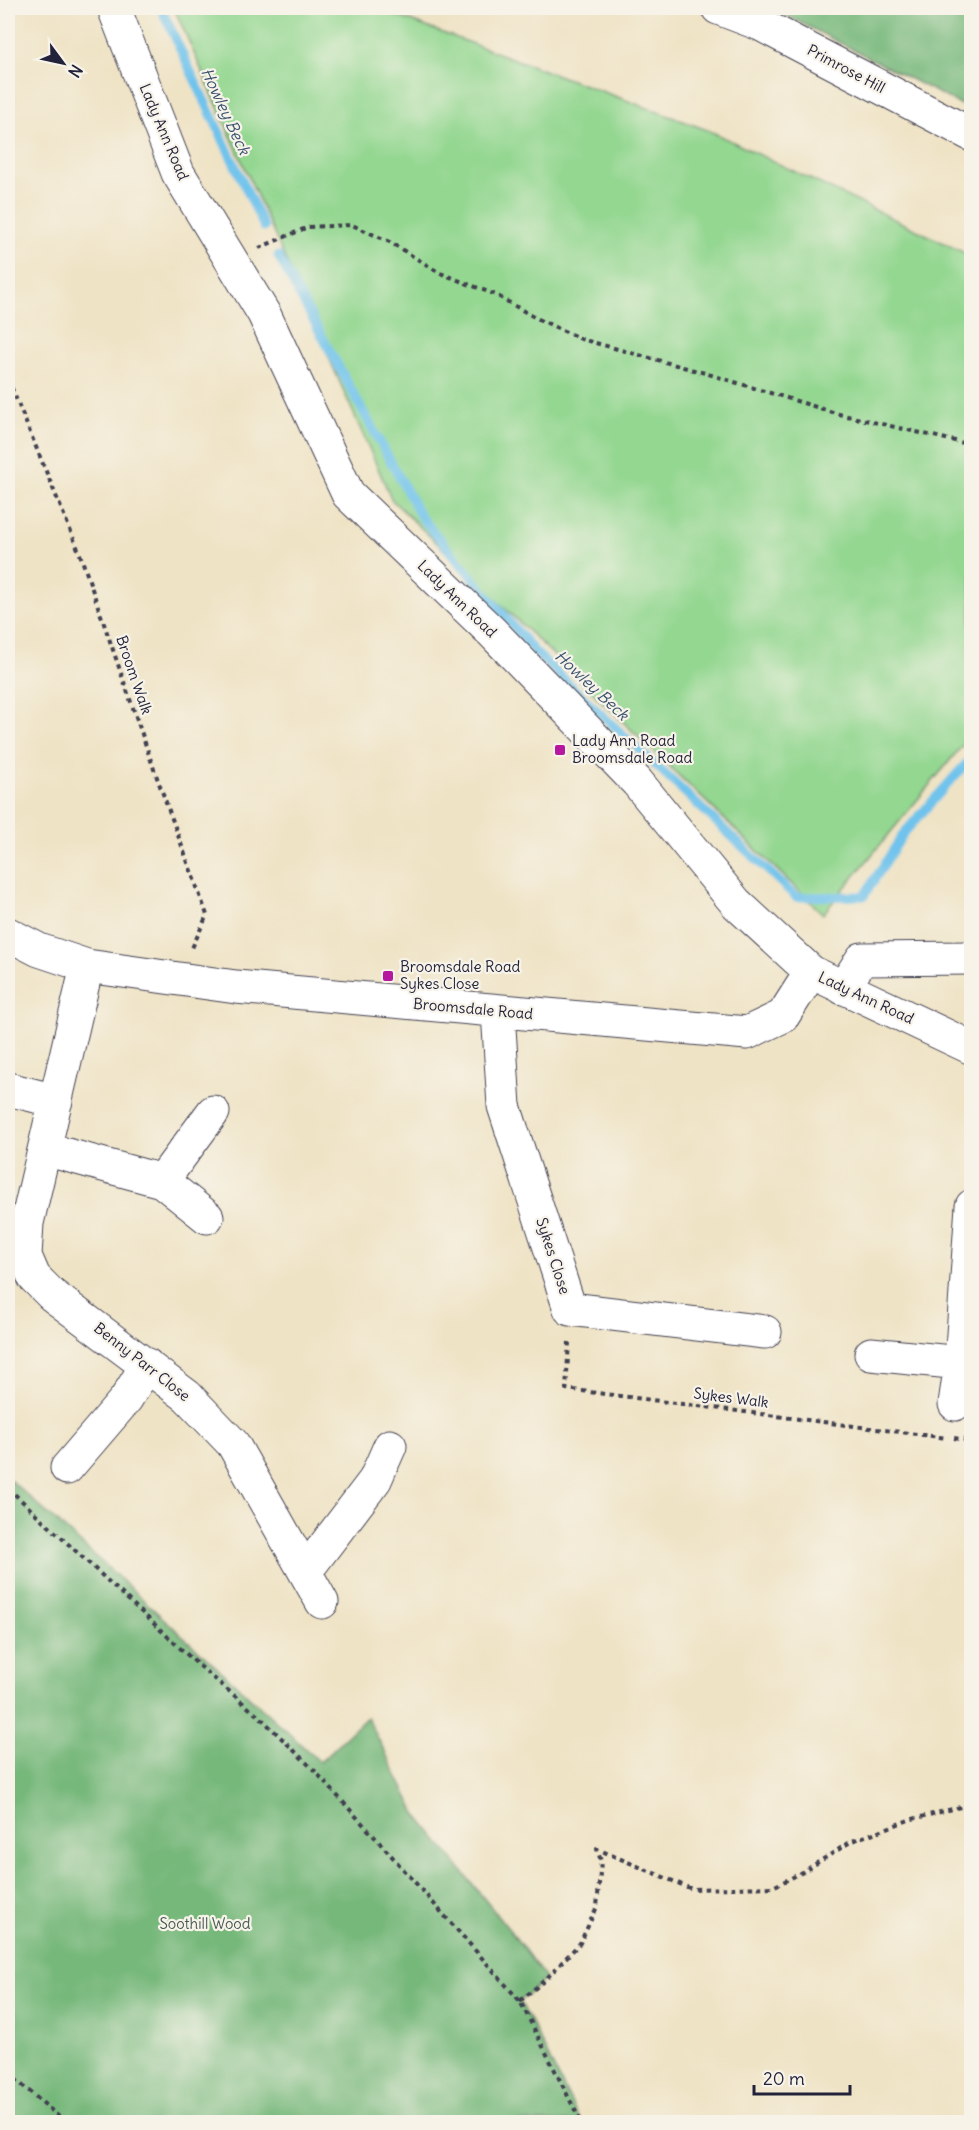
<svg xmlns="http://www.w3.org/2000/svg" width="979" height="2130" viewBox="0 0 979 2130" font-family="Delius,sans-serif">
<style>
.green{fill:#93d790;stroke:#5a7c66;stroke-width:1.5}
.forest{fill:#76b87a;stroke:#4c6d5a;stroke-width:1.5}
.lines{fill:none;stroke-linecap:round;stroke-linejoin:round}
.stream{stroke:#70c3ec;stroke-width:9}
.minor-casing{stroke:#413f50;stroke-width:35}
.path{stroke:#413f50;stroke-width:4;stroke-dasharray:4.5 4.5;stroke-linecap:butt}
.minor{stroke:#fff;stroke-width:33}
.poi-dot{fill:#b5179e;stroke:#f7f3e8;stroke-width:2}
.labels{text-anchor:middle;stroke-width:4.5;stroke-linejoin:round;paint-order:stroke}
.street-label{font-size:15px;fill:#22223b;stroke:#f7f3e8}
.poi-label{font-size:15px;fill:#22223b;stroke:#f7f3e8;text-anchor:start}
.park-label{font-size:15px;fill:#445854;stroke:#f7f3e8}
.water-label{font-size:16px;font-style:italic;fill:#395270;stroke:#f7f3e8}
</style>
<rect width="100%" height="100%" fill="#f7f3e8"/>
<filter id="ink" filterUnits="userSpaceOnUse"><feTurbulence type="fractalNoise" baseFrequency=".0167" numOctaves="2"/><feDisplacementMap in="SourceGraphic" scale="12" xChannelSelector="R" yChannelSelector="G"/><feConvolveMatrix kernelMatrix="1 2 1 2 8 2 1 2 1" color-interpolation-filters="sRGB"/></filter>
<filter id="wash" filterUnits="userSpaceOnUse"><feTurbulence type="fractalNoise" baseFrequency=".008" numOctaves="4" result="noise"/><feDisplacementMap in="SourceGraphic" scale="24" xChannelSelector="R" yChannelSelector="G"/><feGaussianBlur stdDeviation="1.35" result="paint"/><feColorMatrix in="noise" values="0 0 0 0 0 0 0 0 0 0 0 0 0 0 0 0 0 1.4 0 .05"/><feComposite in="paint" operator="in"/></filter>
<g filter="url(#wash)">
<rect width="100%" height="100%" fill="#efe3c5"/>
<path class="green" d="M174,8H375L710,131L971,256V735L823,914L392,500Z"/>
<path class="forest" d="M771,8H971V110L774,9Z
M8,1478L126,1584L320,1762L367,1717L417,1815L515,1937L546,1979L520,2001L581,2122H8Z"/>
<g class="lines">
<path class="stream" d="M161,8L264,227
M278,256L421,517L535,652L796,897L864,896L904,833L972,757"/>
</g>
</g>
<g filter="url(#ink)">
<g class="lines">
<g class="minor-casing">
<path id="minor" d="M114,8L178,173L264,314L348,494L492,632L637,782L736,903L811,972L972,1048
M718,8L760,24L972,135
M8,934L39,950L87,966L236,987L747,1033L783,1016L811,972
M843,988L862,959L972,958
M498,1012L504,1106L570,1309L765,1332
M8,1089L56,1101
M45,1149L162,1181L213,1112
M162,1181L207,1217
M8,1255L25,1256L34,1277L52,1295L187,1396L233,1444L322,1602
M25,1256L27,1223L87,966
M871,1354L961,1363
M955,1404L961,1363L972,1206
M67,1468L126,1399L147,1365
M305,1572L375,1480L390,1446"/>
</g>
<path class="path" d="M259,248L308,227L352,225L388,241L440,273L496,295L534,317L581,339L705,373L839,414L972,445
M8,379L80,554L155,772L207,915L192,948
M569,1342L566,1389L947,1438
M954,1438L972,1441
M8,1488L194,1661L264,1721L315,1771L381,1844L520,2001L581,2122
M520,2001L546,1979L580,1943L597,1907L601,1861L597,1849L692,1889L773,1887L801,1873L852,1841L909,1820L972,1804
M8,2073L65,2122"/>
<use href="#minor" class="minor"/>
</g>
</g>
<g class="poi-dot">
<rect x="554" y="744" width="12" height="12" rx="3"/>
<rect x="382" y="970" width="12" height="12" rx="3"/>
</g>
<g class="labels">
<g class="street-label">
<text transform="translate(846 69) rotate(28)" y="5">Primrose Hill</text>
<text transform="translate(164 132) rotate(67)" y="5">Lady Ann Road</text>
<text transform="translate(457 599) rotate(44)" y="5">Lady Ann Road</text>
<text transform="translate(134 675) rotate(71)" y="5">Broom Walk</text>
<text transform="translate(866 998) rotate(25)" y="5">Lady Ann Road</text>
<text transform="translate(473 1009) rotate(5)" y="5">Broomsdale Road</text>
<text transform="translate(553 1256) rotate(72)" y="5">Sykes Close</text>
<text transform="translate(142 1362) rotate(38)" y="5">Benny Parr Close</text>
<text transform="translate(731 1398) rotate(7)" y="5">Sykes Walk</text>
</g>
<g class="poi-label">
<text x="572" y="746">Lady Ann Road<tspan x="572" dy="17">Broomsdale Road</tspan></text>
<text x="400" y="972">Broomsdale Road<tspan x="400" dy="17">Sykes Close</tspan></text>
</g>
<g class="park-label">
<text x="205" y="1929">Soothill Wood</text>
</g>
<g class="water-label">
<text transform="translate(226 111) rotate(65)" y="6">Howley Beck</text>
<text transform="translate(592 685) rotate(43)" y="6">Howley Beck</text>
</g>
</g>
<rect width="979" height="2130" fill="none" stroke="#f7f3e8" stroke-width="30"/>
<g transform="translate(63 63) rotate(123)" stroke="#f7f3e8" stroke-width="4.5" paint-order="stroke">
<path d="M0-4.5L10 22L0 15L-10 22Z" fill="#22223b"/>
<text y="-9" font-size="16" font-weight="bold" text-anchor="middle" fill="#22223b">N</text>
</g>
<path d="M754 2085v9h96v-9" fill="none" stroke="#22223b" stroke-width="3"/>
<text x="763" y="2085" font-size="18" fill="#22223b" stroke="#f7f3e8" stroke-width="4.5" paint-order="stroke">20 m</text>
</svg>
